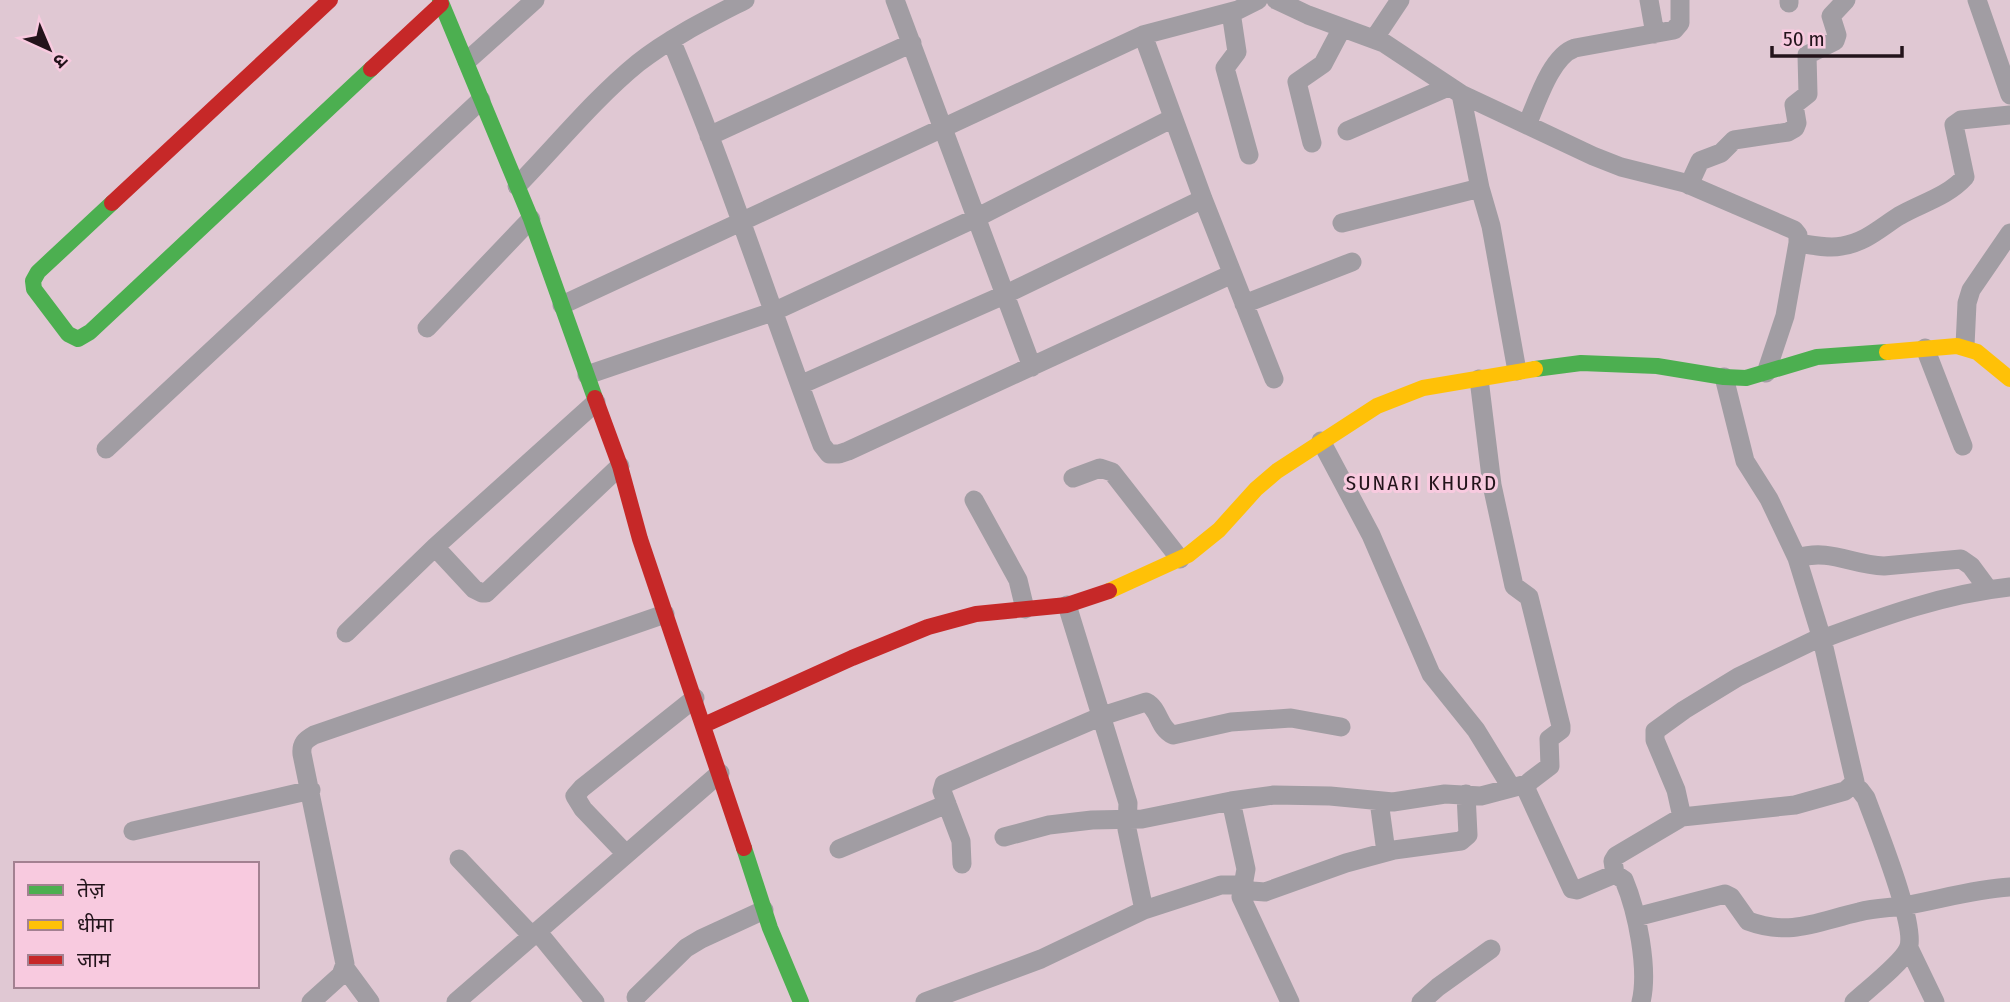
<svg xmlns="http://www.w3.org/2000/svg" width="2010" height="1002" viewBox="0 0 2010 1002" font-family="'Fira Sans Condensed','Noto Sans Devanagari',sans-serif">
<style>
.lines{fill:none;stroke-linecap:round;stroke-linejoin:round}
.street{stroke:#a19da3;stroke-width:19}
.fast{stroke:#4caf50;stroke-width:16}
.slow{stroke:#ffc107;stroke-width:16}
.jam{stroke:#c62828;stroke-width:16}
.labels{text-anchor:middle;stroke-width:6;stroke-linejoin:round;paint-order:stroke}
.quarter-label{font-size:21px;letter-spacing:2px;fill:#23141b;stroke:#f8cadf}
</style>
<rect width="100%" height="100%" fill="#e0c8d3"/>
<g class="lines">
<path class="street" d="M895,0L1032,367
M1276,0L1308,15L1384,43L1461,94L1593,156L1621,167L1685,183L1794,230L1798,235V243L1785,316L1766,373
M1649,0L1655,34
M1789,0V3
M1977,0L2010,95
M1231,12L1237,52L1225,68L1249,155
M1143,35L1203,199L1274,379
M1374,39L1400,0
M671,40C727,172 771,310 822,445L829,454H839L848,451L1232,274
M467,61L535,0
M1461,94L1480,188L1491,226L1517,371
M1527,125C1537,102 1551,56 1575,48L1674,30L1680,23V0
M1347,131L1448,87
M709,136L912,43
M1312,143L1297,82L1323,64L1342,28
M1689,185L1700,161L1721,153L1734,140L1788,132L1795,128L1797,123L1794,105L1808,94L1807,55L1835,41L1837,35L1831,16L1846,0
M517,186C556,146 595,98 638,63C671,37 708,19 745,0
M1342,223L1480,188
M1798,243C1812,245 1828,249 1842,246C1866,242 1880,228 1899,216C1921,203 1947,197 1965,177L1954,125L1961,120L2010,115
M1244,304L1352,262
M562,305L1143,35L1238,10L1258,0
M427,328L531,219
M1965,346L1967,303L1971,290L2010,233
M1925,348L1963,446
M587,375L775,311L976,218L1173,118
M1479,379L1492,485L1514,586L1529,597L1561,726V730L1549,739L1550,766L1529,782L1526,789L1572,889L1577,890L1615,874L1624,880C1637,911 1649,969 1641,1002
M800,385L1004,295L1203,199
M1321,441L1371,535L1431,674L1476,730L1511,787
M106,449L481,100
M1073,478L1100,468L1112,472L1180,559
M974,500L1018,580L1025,609
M435,547L474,589L482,593H486L620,466
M1797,558C1830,548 1852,565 1884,566L1961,559L1971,566L1988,589
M1067,605L1128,803L1127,829L1144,910
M346,633L435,547L596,402
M1822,639C1884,616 1944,594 2010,587
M1853,785L1860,790L1866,798C1875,823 1918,928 1908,949C1902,963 1867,990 1854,1002
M1231,801L1246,869L1241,897L1290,1002
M1379,801L1386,852
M1682,817L1676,790L1655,740V731L1684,710L1738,677L1821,637
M133,831L311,790
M1004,837L1049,825L1092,820L1142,819L1231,801L1274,795L1330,796L1393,802L1445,794L1481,796L1527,784
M839,849L947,804
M626,854L583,809L575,796L582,788L695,698
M459,859L532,936
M962,864L961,841L942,791L944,784L1102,716L1146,702C1160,709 1158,728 1173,735L1231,722L1291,718L1341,727
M1615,874L1613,861L1616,856L1682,817L1795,805L1845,791L1855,782L1822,639L1797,558L1769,499L1745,461L1724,377
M1636,917L1725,894L1731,897L1748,921C1791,937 1819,921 1859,912C1874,908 1888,908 1903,906C1939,900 1973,889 2010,887
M537,931L595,1002
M1909,948L1935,1002
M345,968L370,1002
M636,997L686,948L701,939L764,910
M311,1002L341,975L345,964L302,754C301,744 305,740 314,735L665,614
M456,1002L720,773
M925,1002L1041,959L1144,910L1221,885H1236L1252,891L1265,892L1346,863L1394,850L1461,841L1468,835L1466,794
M1421,1002L1438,987L1491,949"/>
<path class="fast" d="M440,0L531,219L595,398
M112,203L38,272L33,281L34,289L68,334L78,339L90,332L371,69
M1535,369L1581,363L1657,366L1724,377L1746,378L1817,357L1887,352
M744,848L770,928L801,1002"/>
<path class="slow" d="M1887,352L1957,346L1977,352L2010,379
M1109,591L1188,555L1219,530L1256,489L1277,471L1377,406L1423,388L1535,369"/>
<path class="jam" d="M371,69L441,4
M112,203L330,0
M595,398L620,466L640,539L744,848
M704,725L852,658L928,627L976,614L1067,605L1109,591"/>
</g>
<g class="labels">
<g class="quarter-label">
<text x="1422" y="490">SUNARI KHURD</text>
</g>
</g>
<rect x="14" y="862" width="245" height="126" fill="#f8cadf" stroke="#a38191" stroke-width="2"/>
<rect x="28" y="885" width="35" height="10" fill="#4caf50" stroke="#a38191" stroke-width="2"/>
<text x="77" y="897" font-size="21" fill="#23141b">तेज़</text>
<rect x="28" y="920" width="35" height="10" fill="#ffc107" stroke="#a38191" stroke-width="2"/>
<text x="77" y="932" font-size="21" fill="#23141b">धीमा</text>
<rect x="28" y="955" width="35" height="10" fill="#c62828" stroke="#a38191" stroke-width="2"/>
<text x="77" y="967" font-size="21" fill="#23141b">जाम</text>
<g transform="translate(49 49) rotate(136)" stroke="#f8cadf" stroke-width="5" paint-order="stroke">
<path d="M0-5L12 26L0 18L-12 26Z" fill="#23141b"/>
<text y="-10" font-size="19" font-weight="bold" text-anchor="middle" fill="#23141b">उ</text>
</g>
<path d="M1772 46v10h130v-10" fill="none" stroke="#23141b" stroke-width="3.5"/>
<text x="1783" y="46" font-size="21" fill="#23141b" stroke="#f8cadf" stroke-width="5" paint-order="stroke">50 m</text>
</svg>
